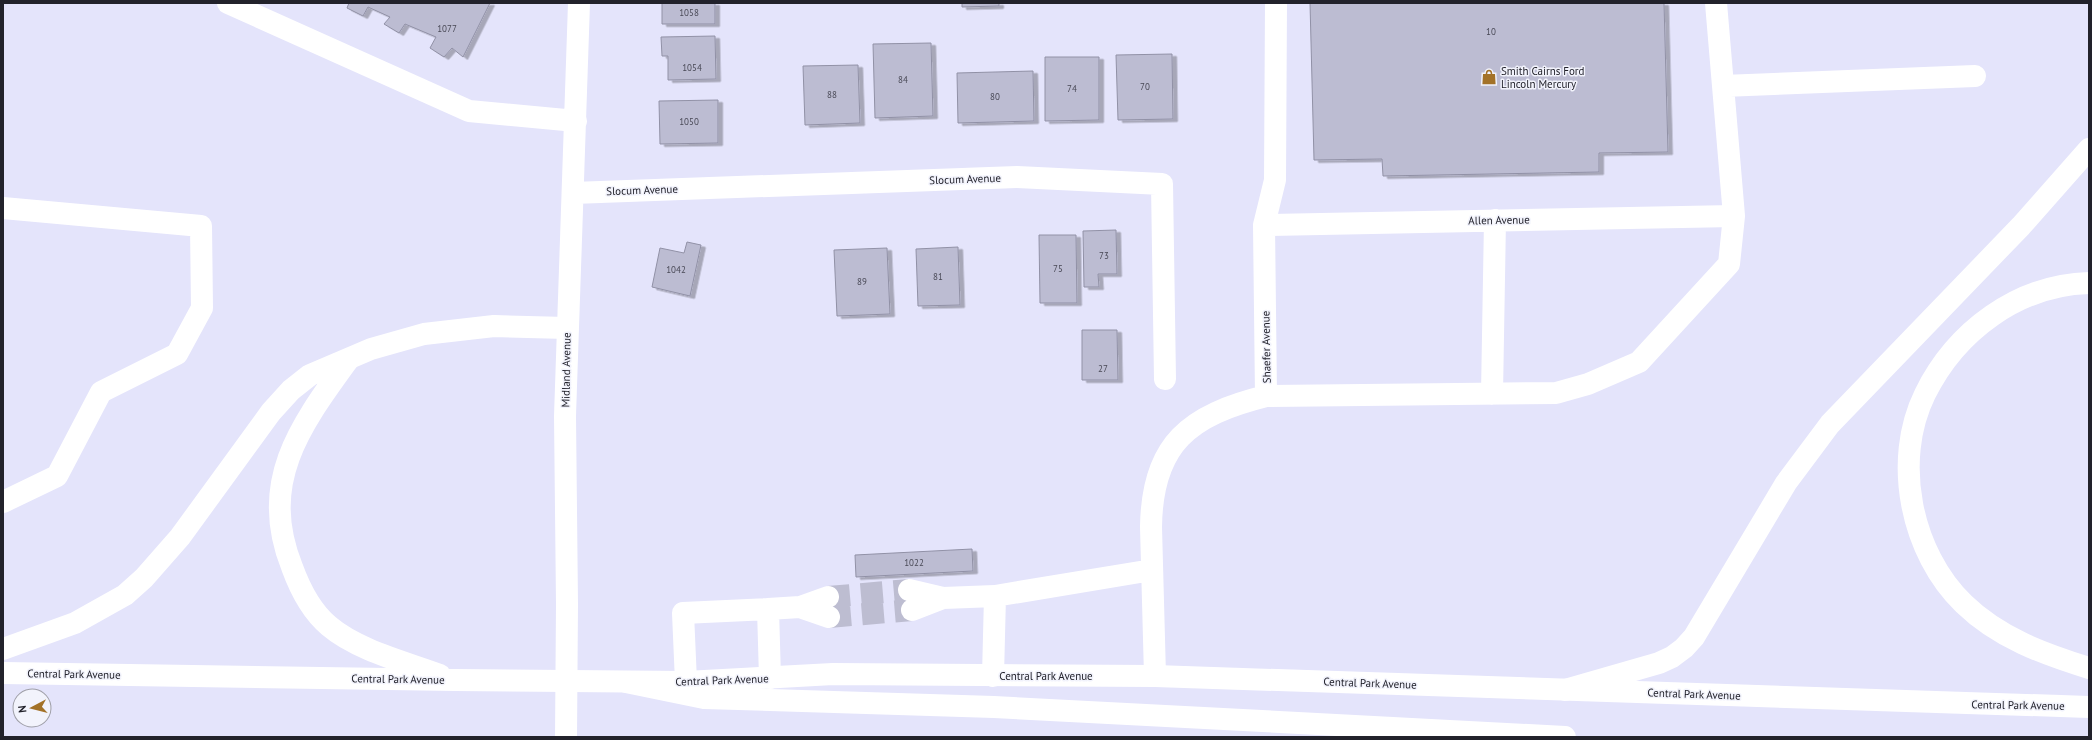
<svg xmlns="http://www.w3.org/2000/svg" width="2092" height="740" viewBox="0 0 2092 740" font-family="'PT Sans',sans-serif">
<style>
.building{fill:#bcbcd2;stroke:#9191a6;filter:url(#shadow)}
.lines{fill:none;stroke-linecap:round;stroke-linejoin:round}
.minor-tunnel{stroke:#bdbdd1;stroke-width:22;stroke-dasharray:22 11;stroke-linecap:butt}
.minor{stroke:#fff;stroke-width:22}
.major{stroke:#fff;stroke-width:22}
.highway{stroke:#fff;stroke-width:22}
.labels{text-anchor:middle;stroke-width:3;stroke-linejoin:round;paint-order:stroke}
.number-label{font-size:9px;fill:#484855}
.poi-label{font-size:11px;fill:#22222b;stroke:#f2f3fc;text-anchor:start}
.street-label{font-size:11px;fill:#22222b;stroke:#f2f3fc}
</style>
<defs>
<filter id="shadow"><feDropShadow dx="4.5" dy="2.5" stdDeviation="0" flood-color="#0004"/></filter>
</defs>
<rect width="100%" height="100%" fill="#e4e4fb"/>
<path class="building" d="M349,3H490L463,57L452,48L444,57L430,48L436,37L405,24L399,33L384,24L390,17L368,7L363,16L347,8Z
M662,3H715V24H662Z
M962,3H999V6L962,7Z
M1310,3H1664L1668,152L1599,153V172L1383,176L1382,159L1314,160Z
M715,36L716,79L668,80V56H662L661,37Z
M931,43L933,116L875,118L873,44Z
M1172,54L1173,119L1118,120L1116,55Z
M1045,57H1099V120L1045,121Z
M858,65L860,123L805,125L803,66Z
M1033,71L1034,121L958,123L957,73Z
M718,100V143L660,144L659,101Z
M1116,230L1117,274H1098L1099,287H1084L1083,231Z
M1039,235H1076L1077,303H1040Z
M687,242L701,245L690,296L652,287L660,248L684,253Z
M958,247L960,305L918,306L916,249Z
M887,248L890,314L837,316L834,250Z
M1082,330H1117L1118,380H1082Z
M972,549L973,571L856,577L855,555Z"/>
<g class="lines">
<path class="minor-tunnel" d="M828,597L909,590
M829,617L912,610"/>
<path class="minor" d="M228,3L469,111L576,121
M1723,86L1975,76
M573,193L1017,177L1162,184L1165,379
M3,208L201,226L202,308L177,354L101,392L57,476L3,502
M1264,225L1734,216
M1492,394L1495,220
M1266,396L1556,393L1588,384L1639,362L1729,264L1734,216L1716,3
M909,590L943,598L995,596
M828,597L800,607L829,617
M912,610L943,598
M993,676L995,596L1152,570
M1155,676L1151,527C1152,443 1190,415 1266,396L1264,225L1275,180L1276,3
M770,678L768,609L800,607
M686,682L683,613L768,609
M566,737L567,604L565,416L579,3"/>
<path class="major" d="M348,360C300,426 258,482 292,567C300,589 311,611 329,626C357,650 405,662 440,675
M3,649L75,623L125,595L144,578L180,537L271,412L291,390L310,375L371,349L424,334L494,326L567,328
M3,673L455,680L686,682L833,674L1155,676L2089,707"/>
<path class="highway" d="M2089,283C2018,285 1956,331 1925,394C1892,461 1911,553 1964,604C1999,638 2044,654 2089,668
M626,682L704,698L994,707L1565,737
M1565,690L1659,663L1672,657L1684,648L1694,637L1786,483L1830,424L2021,226L2089,149"/>
</g>
<defs>
<g id="shop-bare" transform="scale(1.2)"><path d="M-5-2.5h2.3a2.7 3.5 0 0 1 5.4 0H5L5.5 6h-11ZM-1.5-2.5h3a1.5 2.3 0 0 0-3 0Z" fill="#a37228" stroke="#f2f3fc" stroke-width="2.5" paint-order="stroke"/></g>
</defs>
<g fill-rule="evenodd">
<use href="#shop-bare" x="1489" y="77"/>
</g>
<g class="labels">
<g class="number-label">
<text x="689" y="16">1058</text>
<text x="447" y="32">1077</text>
<text x="1491" y="35">10</text>
<text x="692" y="71">1054</text>
<text x="903" y="83">84</text>
<text x="1145" y="90">70</text>
<text x="1072" y="92">74</text>
<text x="832" y="98">88</text>
<text x="995" y="100">80</text>
<text x="689" y="125">1050</text>
<text x="1104" y="259">73</text>
<text x="1058" y="272">75</text>
<text x="676" y="273">1042</text>
<text x="938" y="280">81</text>
<text x="862" y="285">89</text>
<text x="1103" y="372">27</text>
<text x="914" y="566">1022</text>
</g>
<g class="poi-label">
<text x="1501" y="75">Smith Cairns Ford<tspan x="1501" dy="13">Lincoln Mercury</tspan></text>
</g>
<g class="street-label">
<text transform="translate(965 179) rotate(-2)" y="4">Slocum Avenue</text>
<text transform="translate(642 190) rotate(-2)" y="4">Slocum Avenue</text>
<text transform="translate(1499 220) rotate(-1)" y="4">Allen Avenue</text>
<text transform="translate(1266 347) rotate(-91)" y="4">Shaefer Avenue</text>
<text transform="translate(566 370) rotate(-89)" y="4">Midland Avenue</text>
<text transform="translate(74 674) rotate(1)" y="4">Central Park Avenue</text>
<text x="1046" y="680">Central Park Avenue</text>
<text transform="translate(398 679) rotate(1)" y="4">Central Park Avenue</text>
<text transform="translate(722 680) rotate(-2)" y="4">Central Park Avenue</text>
<text transform="translate(1370 683) rotate(2)" y="4">Central Park Avenue</text>
<text transform="translate(1694 694) rotate(2)" y="4">Central Park Avenue</text>
<text transform="translate(2018 705) rotate(1)" y="4">Central Park Avenue</text>
</g>
</g>
<rect width="2092" height="740" fill="none" stroke="#22222b" stroke-width="8"/>
<g transform="translate(32 708) rotate(263)"><circle r="19" fill="#f2f3fc" stroke="#9f9fa8"/>
<path d="M0-3L7 15L0 10L-7 15Z" fill="#a37228"/>
<text y="-6" font-size="11" font-weight="bold" text-anchor="middle" fill="#22222b">N</text>
</g>
</svg>
